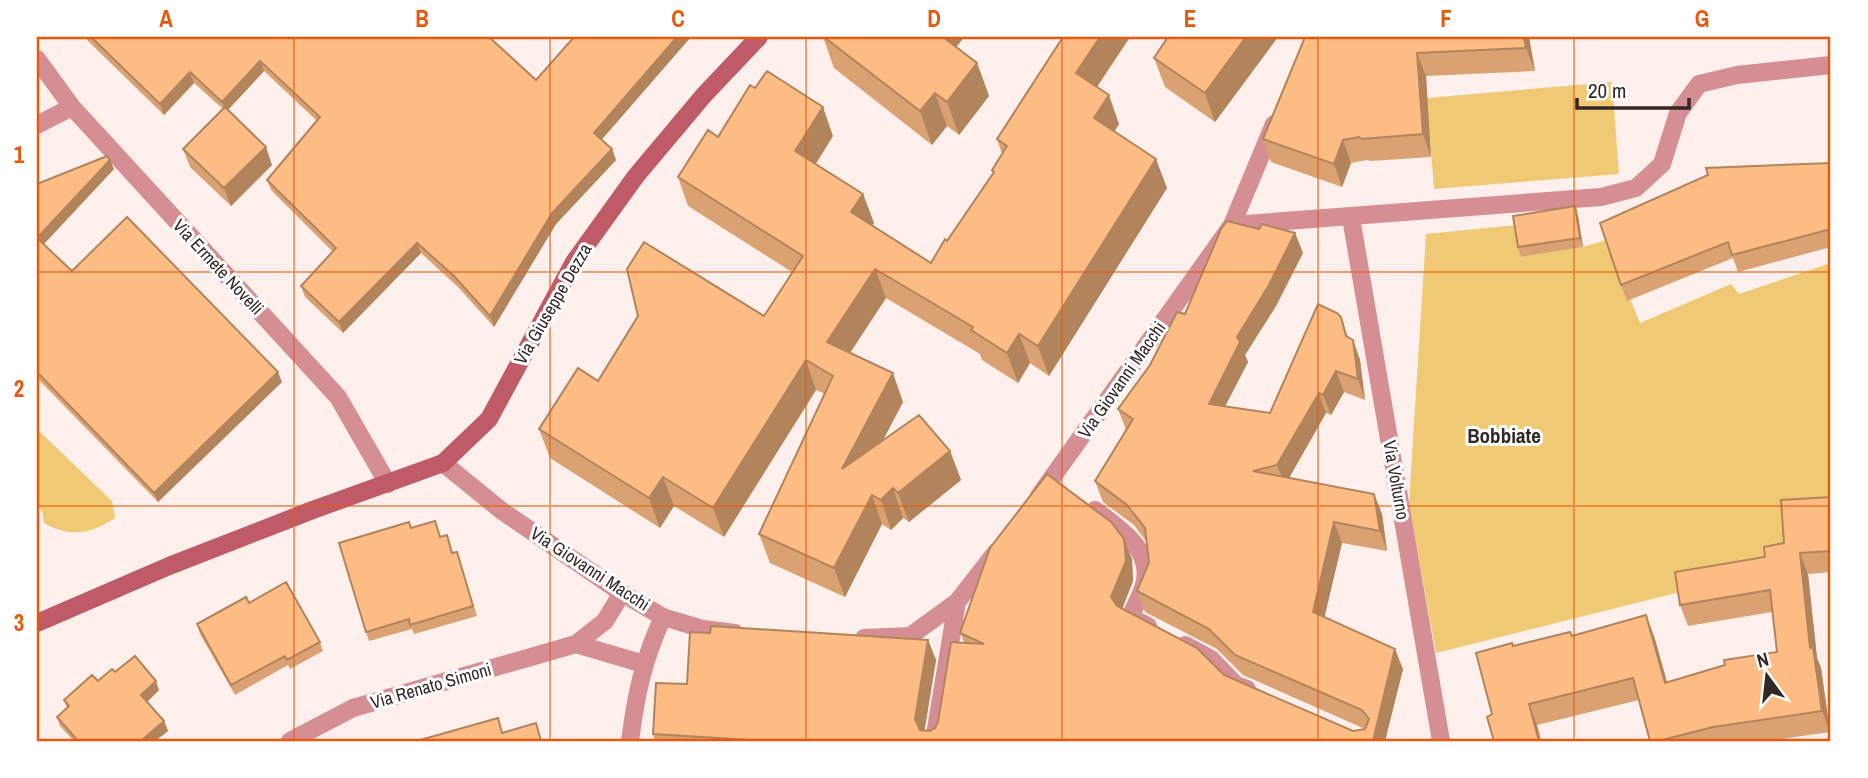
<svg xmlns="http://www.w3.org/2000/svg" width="1868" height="778" viewBox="0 0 1868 778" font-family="'Archivo Narrow',sans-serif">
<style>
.green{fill:#f0c974}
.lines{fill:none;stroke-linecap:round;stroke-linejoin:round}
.street{stroke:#d58f94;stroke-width:18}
.secondary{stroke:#bf5b66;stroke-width:18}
.wall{fill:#daa272}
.shaded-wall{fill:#b1845c}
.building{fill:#fdbc84;stroke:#b1845c;stroke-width:2}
.grid{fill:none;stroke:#e8590c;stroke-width:2;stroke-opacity:0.55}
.labels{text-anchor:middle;stroke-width:6;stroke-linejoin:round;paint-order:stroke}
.street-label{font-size:18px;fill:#342824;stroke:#fff}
.quarter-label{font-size:21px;font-weight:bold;fill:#342824;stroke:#fff}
.neatline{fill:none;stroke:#e8590c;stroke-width:2.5}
.grid-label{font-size:23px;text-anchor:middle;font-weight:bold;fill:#e8590c}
</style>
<rect width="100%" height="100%" fill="#fdf0ec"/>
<path class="green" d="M1612,82L1619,174L1434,189L1427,98Z
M1516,225L1521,257L1583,247L1606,240L1640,323L1731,284L1739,294L1831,263V518L1792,564L1436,653L1409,503L1426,234Z
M37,429L112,501L115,518C91,534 70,538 44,523L42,511L37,505Z"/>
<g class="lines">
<path class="street" d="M37,59L72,107L338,397L388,484
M37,125L72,107
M1351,218L1441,741
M1232,225L1274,124
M443,463L502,511L622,593L663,617L703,629L735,633
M1039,496L1232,225L1601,197L1636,188L1662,164L1678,113L1699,84L1737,75L1831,65
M1095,510C1119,528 1154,550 1144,585C1141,596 1135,606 1130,617L1148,626
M864,638L910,636L957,602L996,552
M576,644L644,664
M1185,645L1211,659L1236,685L1247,689
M290,741L353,708L576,644L605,621L622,593
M630,741C636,695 643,660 663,617
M934,741L957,602"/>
<path class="secondary" d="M37,623L169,566L310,511L443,463L489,419L574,262L636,176L704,95L759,37"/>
</g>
<path class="wall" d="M86,37H489L612,149L616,160L556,224L494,327L458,287L421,253L343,333L305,297L301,286L333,252L271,190L267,180L317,121L264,71L228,110L272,165L231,206L190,167L183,149L223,109L194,83L164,115L88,41Z
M823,37H964L956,47L977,63L989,96L959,135L947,126L932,145L834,68Z
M1130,37L1097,87L1119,124L1115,131L1167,188L1049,376L1030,363L1018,383L982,360L980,354L886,298L850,353L903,402L883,440L950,451L961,480L909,522L903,518L891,530L882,524L845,597L770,563L759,534L825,394L816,390L724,537L674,506L660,528L550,458L539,429L598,381L764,316L792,272L688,206L678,177L833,136L816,164L863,194L874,223L872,225L931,263L993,173L992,170L1002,154L997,139Z
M1278,37L1215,122L1165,87L1154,58Z
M1305,37H1550L1529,38L1535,71L1426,76L1431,157L1371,161L1367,160L1351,163L1342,187L1271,162L1263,139Z
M1831,163V247L1738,272L1733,258L1627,301L1621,285Z
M114,169L44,244L72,271L282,382L158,502L37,378V184Z
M1575,206L1578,216L1583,247L1521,257L1518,247Z
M1259,229L1295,233L1303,253L1276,306L1245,355L1248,362L1225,406L1270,413L1341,317L1348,337L1353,340L1360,360L1365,400L1344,392L1331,415L1326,413L1289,478L1374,494L1382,514L1387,551L1342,543L1324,617L1403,669L1385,741H655L653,734L687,684L928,640L936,660L924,731H930L935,728L938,722L964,642L960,633L1124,539L1132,559L1133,581L1122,609L1224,675L1353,731L1365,729L1243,675L1217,649L1145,612L1137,591L1149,562L1146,541L1134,525L1103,502L1095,481L1126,430L1118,409L1185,314Z
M1831,497V572L1808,574L1817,658L1821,668L1830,732L1767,741H1650L1639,700L1537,725L1541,741H1494L1513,646L1572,636H1654L1667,682L1777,652L1772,612L1688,626L1680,605L1765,557L1784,543Z
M412,528L440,537L453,553L457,552L477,616L414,634L412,629L369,641L366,632Z
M249,603L320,642L323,651L290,669L288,665L235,695L200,634L197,624Z
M115,672L159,690L147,702L164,721L168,731L155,741H74L60,726L57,717L67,708L64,700Z"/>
<path class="shaded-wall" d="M677,37H691L598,144L594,133Z
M935,37H964L945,62Z
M1100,37H1130L1086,103L1076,73Z
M1246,37H1278L1215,122L1205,93Z
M1524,37H1529L1535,71L1526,48Z
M1417,53L1426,76L1431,157L1423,134Z
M260,61L264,71L226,112L222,102Z
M977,63L989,96L959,135L947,102Z
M190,72L194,83L164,115L160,104Z
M935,93L947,126L932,145L920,111Z
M1109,95L1119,124L1104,147L1094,118Z
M823,107L833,136L805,180L795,151Z
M1343,140L1351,163L1342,187L1334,164Z
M266,147L272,165L231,206L224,188Z
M612,149L616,160L556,224L494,327L490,316L552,213Z
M1156,159L1167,188L1049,376L1038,346Z
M110,160L114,169L41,247L37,238Z
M863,194L874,223L862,241L851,212Z
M1575,206L1578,216L1583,247L1580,238Z
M1295,233L1303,253L1276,306L1245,355L1248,362L1216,424L1209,404L1237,337Z
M417,243L421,253L343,333L339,322Z
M875,269L886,298L838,371L827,342Z
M1019,334L1030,363L1018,383L1007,353Z
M1353,340L1360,360L1365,400L1358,379Z
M806,360L816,390L724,537L713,508Z
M1336,371L1344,392L1331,415L1323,395Z
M278,372L282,382L158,502L154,493Z
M893,373L903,402L852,499L842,469Z
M1319,393L1326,413L1285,485L1277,465Z
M950,451L961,480L909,522L898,493Z
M663,477L674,506L660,528L649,498Z
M893,488L903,518L891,530L881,500Z
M1374,494L1382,514L1387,551L1380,531Z
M872,495L882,524L845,597L834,568Z
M1334,522L1342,543L1321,632L1313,612Z
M1124,539L1132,559L1133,581L1119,617L1111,597Z
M1800,553L1808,574L1817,658L1821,668L1830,732L1822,711L1810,648Z
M1646,615L1654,636L1673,704L1665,683Z
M928,640L936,660L923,740L915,719Z
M1395,649L1403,669L1385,741H1372Z
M156,681L159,690L145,704L141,695Z
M1529,704L1537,725L1541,741H1539Z
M164,721L168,731L155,741H141Z"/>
<path class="building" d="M91,37H489L536,80L574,37H677L594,133L612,149L552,213L490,316L454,276L417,243L339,322L301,286L336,248L267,180L320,117L260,61L222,102L190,72L160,104Z
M824,37H943L977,63L947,102L935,93L920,111Z
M1063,37H1100L1076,73L1109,95L1094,118L1156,159L1038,346L1019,334L1007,353L971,330L973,327L875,269L827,342L893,373L842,469L919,415L950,451L898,493L893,488L881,500L872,495L834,568L759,534L833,376L806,360L713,508L663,477L649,498L539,429L578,368L598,381L638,316L627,269L644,242L764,316L803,256L678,177L708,130L718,137L750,85L755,88L767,71L823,107L795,151L863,194L851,212L931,263L945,239L947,241L994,172L992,170L1007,146L997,139Z
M1168,37H1246L1205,93L1154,58Z
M1305,37H1524L1526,48L1417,53L1423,134L1362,139L1359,137L1343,140L1334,164L1263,139Z
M225,107L266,147L224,188L183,149Z
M107,156L110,160L37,238L72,271L127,217L278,372L154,493L37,372V184Z
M1831,163V229L1732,255L1728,242L1621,285L1600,223L1708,175L1706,168Z
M1575,206L1580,238L1518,247L1513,216Z
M1227,221L1259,229L1262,224L1295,233L1269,285L1237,337L1240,342L1209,404L1270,413L1318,304L1337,313L1341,317L1346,336L1353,340L1358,379L1336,371L1323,395L1319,393L1277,465L1253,471L1374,494L1380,531L1334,522L1313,612L1395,649L1373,741H766L653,734L656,683L687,684L690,632L710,633L711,626L928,640L915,719L920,730L930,731L935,728L938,722L951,642L984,644L960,633L990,548L1047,474L1111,522L1124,539L1126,561L1111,597L1117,606L1197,648L1224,675L1353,731L1365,729L1369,719L1362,710L1235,655L1209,629L1137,591L1149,562L1145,528L1127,505L1095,481L1133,419L1118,409L1150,365L1177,312L1185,314L1221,229Z
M1831,497V551L1800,553L1810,648L1813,647L1822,711L1713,727L1658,741H1650L1633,678L1529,704L1539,741H1494L1487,717L1492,714L1476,653L1512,643L1513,646L1570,632L1572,636L1646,615L1665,683L1725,665L1724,660L1777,652L1770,590L1680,605L1675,572L1765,557L1764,547L1784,543L1781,500Z
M435,521L440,537L447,535L452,553L457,552L473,606L410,625L409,619L366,632L339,543L409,522L411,528Z
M286,582L320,642L287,660L285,656L231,685L197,624L246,597L249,603Z
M135,656L156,681L141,695L164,721L141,741H78L57,717L69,706L64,700L92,675L98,681L112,669L115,672Z
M498,718L502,733L536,723L541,741H421L420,740Z"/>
<path class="grid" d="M294,37V741M550,37V741M806,37V741M1062,37V741M1318,37V741M1574,37V741M37,272H1831M37,506H1831"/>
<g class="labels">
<g class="street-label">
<text transform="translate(218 267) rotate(47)" y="6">Via Ermete Novelli</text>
<text transform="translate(553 304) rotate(-60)" y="6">Via Giuseppe Dezza</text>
<text transform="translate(1122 380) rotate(-55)" y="6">Via Giovanni Macchi</text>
<text transform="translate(1396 480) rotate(80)" y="6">Via Volturno</text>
<text transform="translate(590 569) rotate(33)" y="6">Via Giovanni Macchi</text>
<text transform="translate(431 686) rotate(-16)" y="6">Via Renato Simoni</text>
</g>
<g class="quarter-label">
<text x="1504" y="443">Bobbiate</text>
</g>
</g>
<rect width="1868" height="778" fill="none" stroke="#ffffff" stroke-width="77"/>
<g transform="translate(1767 676) rotate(345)" stroke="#ffffff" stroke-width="5" paint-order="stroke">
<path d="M0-5L12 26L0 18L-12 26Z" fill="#342824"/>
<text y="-10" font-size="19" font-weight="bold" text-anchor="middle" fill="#342824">N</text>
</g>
<path d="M1577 98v10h112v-10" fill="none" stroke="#342824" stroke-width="3.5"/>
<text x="1588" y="98" font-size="21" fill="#342824" stroke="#ffffff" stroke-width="5" paint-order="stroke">20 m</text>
<rect x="38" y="38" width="1791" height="702" class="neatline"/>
<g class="grid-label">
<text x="166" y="27">A</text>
<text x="422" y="27">B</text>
<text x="678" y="27">C</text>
<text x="934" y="27">D</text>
<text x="1190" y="27">E</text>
<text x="1446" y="27">F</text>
<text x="1702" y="27">G</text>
<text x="19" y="163">1</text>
<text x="19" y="397">2</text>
<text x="19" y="631">3</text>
</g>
</svg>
